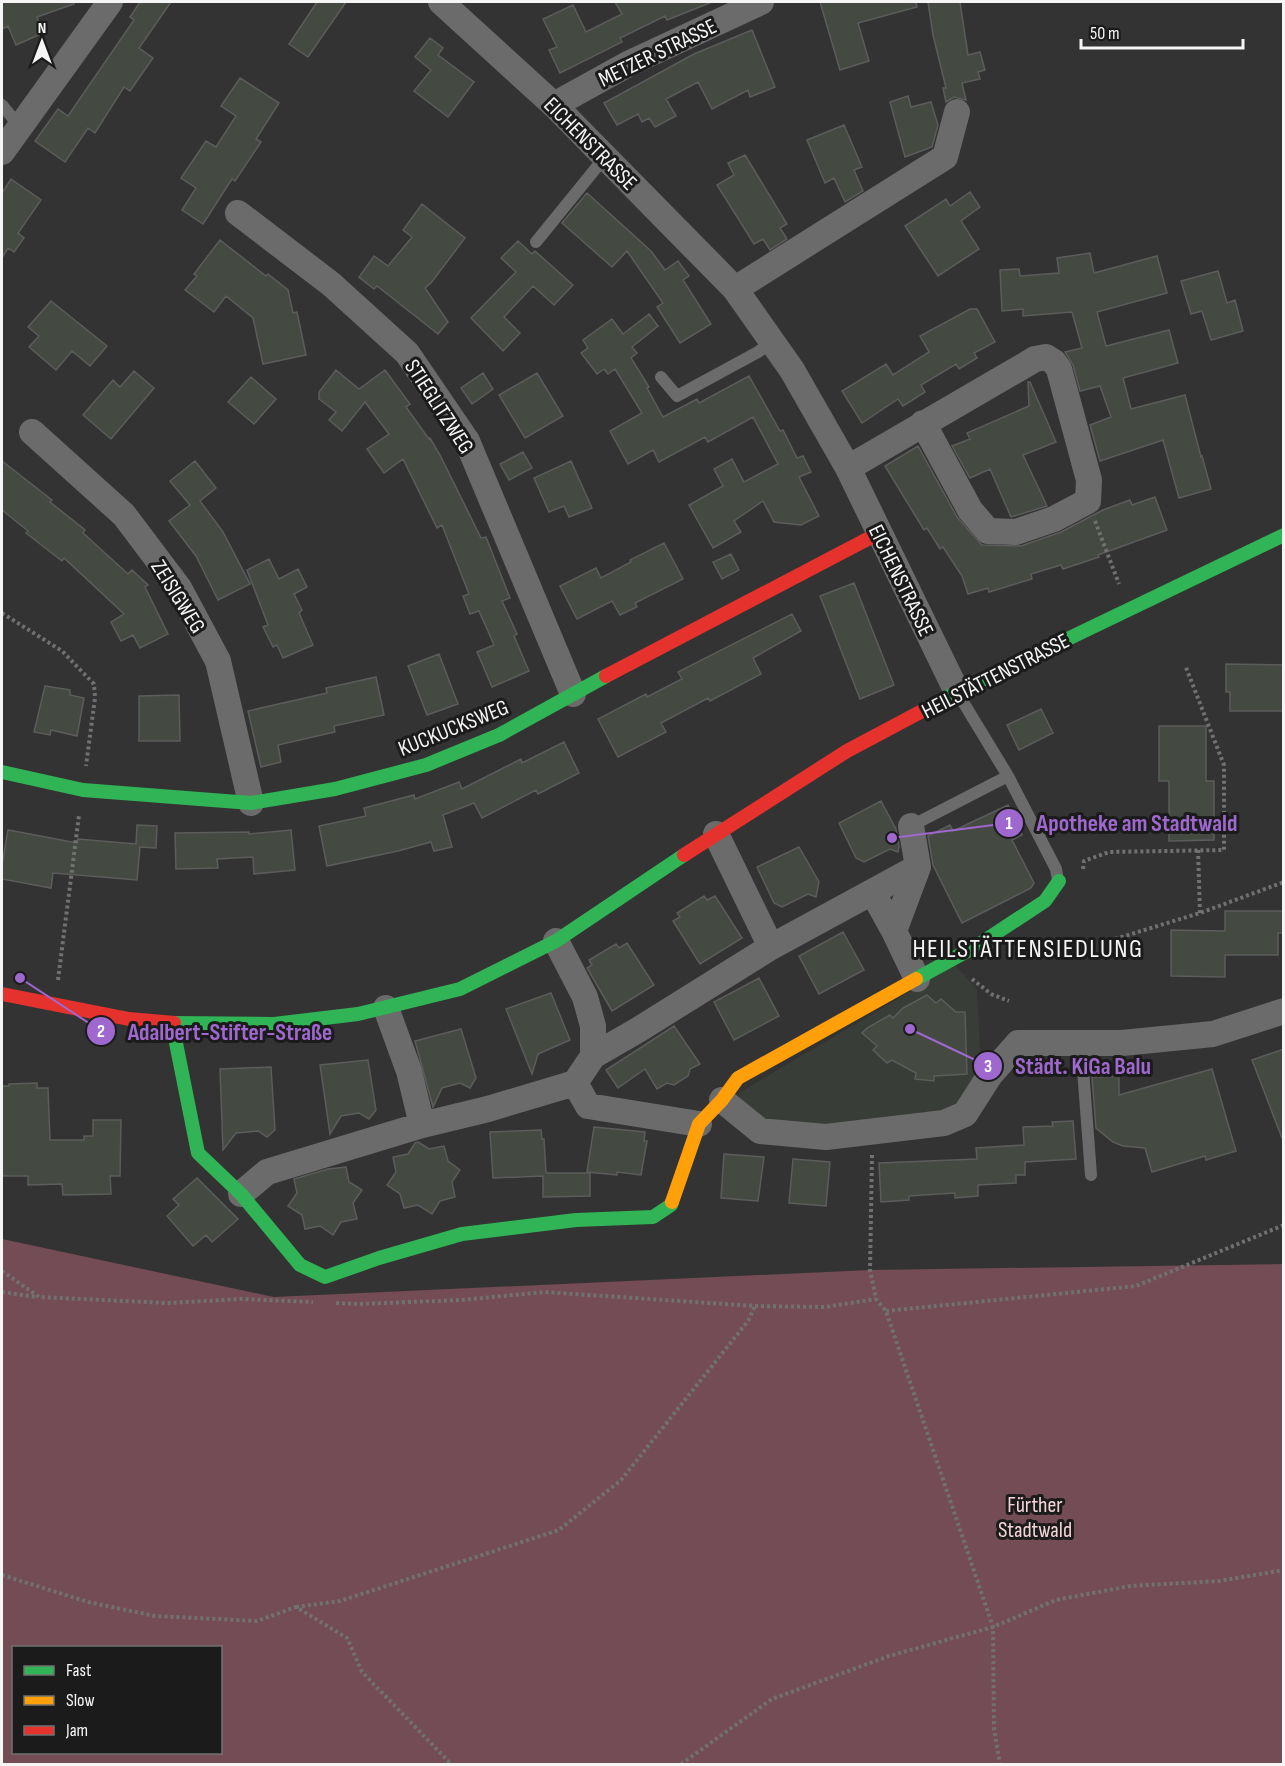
<svg xmlns="http://www.w3.org/2000/svg" width="1285" height="1766" viewBox="0 0 1285 1766" font-family="'Sofia Sans Condensed',sans-serif">
<style>
.built{fill:#393d37}
.forest{fill:#744c55;fill-rule:evenodd}
.building{fill:#444942;stroke:#5c5c5c;stroke-width:1.5}
.lines{fill:none;stroke-linecap:round;stroke-linejoin:round}
.path{stroke:#717171;stroke-width:4;stroke-dasharray:3 3;stroke-linecap:butt}
.lane{stroke:#6b6b6b;stroke-width:12}
.street{stroke:#6b6b6b;stroke-width:26}
.fast{stroke:#30b455;stroke-width:14}
.slow{stroke:#ff9f0a;stroke-width:14}
.jam{stroke:#e5322d;stroke-width:14}
.labels{text-anchor:middle;stroke-width:6;stroke-linejoin:round;paint-order:stroke}
.street-label{font-size:22px;fill:#f4f5f4;stroke:#1a1b1a}
.park-label{font-size:22px;fill:#f5d5da;stroke:#1a1b1a}
.quarter-label{font-size:26px;letter-spacing:1.5px;fill:#f4f5f4;stroke:#1a1b1a}
.leader{fill:none;stroke:#9f68cf;stroke-width:2}
.callout-dot{fill:#9f68cf;stroke:#1a1b1a;stroke-width:2}
.mark-label{font-size:18px;text-anchor:middle;font-weight:bold;fill:#fff}
.callout-label{font-size:24px;text-anchor:middle;font-weight:bold;fill:#9f68cf;stroke:#1a1b1a;stroke-width:6;stroke-linejoin:round;paint-order:stroke}
</style>
<rect width="100%" height="100%" fill="#333"/>
<path class="built" d="M955,965L977,989L981,1070L963,1100L939,1118L773,1128L742,1108L739,1093Z"/>
<path class="forest" d="M2,1239L274,1297L870,1270L1283,1264V1764H2ZM14,1648H220V1752H14Z"/>
<path class="building" d="M2,2H74V4L37,17L43,33L16,45L8,26L2,29Z
M140,2H171L139,48L153,58L130,91L124,87L95,133L88,128L65,162L35,141L58,109L68,116L134,20L130,17Z
M317,2H346L308,57L289,44Z
M615,2H712L667,20L665,16L620,38L622,42L560,73L549,50L557,47L543,19L573,5L586,32L622,14Z
M820,2H916L917,7L858,23L869,61L840,70Z
M928,2H960L968,55L980,52L985,70L978,72L980,79L962,83L966,100L954,97L946,102L943,88H946L933,35Z
M752,30L775,87L750,97L748,90L712,109L698,82L666,99L676,116L655,127L649,118L642,122L638,114L617,125L604,103L694,54Z
M430,38L443,48L438,55L474,82L448,117L414,91L431,70L415,57Z
M240,78L279,103L256,139L261,142L235,181L232,179L203,224L182,210L196,188L181,178L206,141L216,147L236,116L221,106Z
M908,96L911,107L931,102L938,125L932,147L905,157L890,102Z
M844,125L862,167L854,170L863,191L845,202L834,178L825,183L807,140Z
M745,155L787,224L780,228L787,239L770,250L763,239L754,244L717,185L734,175L728,163Z
M11,179L41,200L18,233L24,238L14,252L8,248L2,258V193Z
M970,192L980,207L961,221L979,249L938,276L905,226L946,199L950,206Z
M587,193L651,251L665,270L678,261L689,276L683,280L711,324L680,343L657,307L663,303L627,251L612,267L562,223Z
M422,204L465,238L431,283L425,288L448,322L438,334L377,286L374,289L359,277L374,256L388,266L412,237L403,230Z
M220,240L266,276L268,274L288,290L293,313L297,312L306,355L263,364L253,318L226,296L214,312L185,290L197,276L194,274Z
M518,241L532,254L535,251L573,285L554,305L533,286L504,317L520,333L503,351L471,318L516,272L501,258Z
M1090,253L1094,273L1157,256L1167,293L1097,312L1106,346L1169,330L1178,363L1123,378L1131,409L1185,395L1201,457L1202,456L1211,489L1179,498L1163,440L1100,461L1090,425L1111,417L1100,386L1080,391L1073,365L1065,352L1082,348L1072,312L1023,316V309L1002,311L1000,270L1019,269L1020,276L1059,273L1057,258Z
M1218,271L1227,303L1235,300L1243,331L1211,340L1202,311L1191,314L1181,281Z
M51,301L107,346L90,366L72,351L56,370L29,347L39,336L28,327Z
M970,309H977L995,342L974,353L977,358L959,369L956,364L921,385L925,392L903,406L898,399L862,423L842,391L886,364L893,375L929,352L920,336Z
M649,314L658,326L632,347L637,353L631,358L649,387L647,388L663,417L697,399L699,403L749,376L780,431L783,430L797,458L803,456L811,472L799,477L819,516L801,525L774,522L763,501L734,521L741,532L713,548L689,505L723,486L714,469L732,459L744,482L778,464L753,417L708,442L705,437L659,462L653,450L628,464L610,431L642,413L615,369L608,374L604,369L597,374L581,353L588,348L583,340L612,319L623,334Z
M336,370L359,389L385,370L410,404L406,407L429,439L430,438L440,455L481,538L486,537L510,598L502,601L517,634L514,636L529,671L492,687L477,652L494,645L479,611L470,614L463,596L469,594L442,525L437,528L403,459L384,473L367,449L389,434L365,402L342,431L329,420L336,412L319,399V392Z
M134,371L154,388L111,439L83,415L113,380L120,387Z
M483,373L493,389L472,404L461,388Z
M537,373L563,416L525,438L499,395Z
M251,377L276,399L254,424L228,402Z
M1028,382H1030L1056,442L1023,455L1047,506L1011,517L990,469L970,478L952,446L970,439L967,433L1029,406Z
M918,446L957,517L982,545L1021,546L1061,532L1103,510L1130,500L1132,505L1155,497L1167,530L1098,555L1099,557L1063,569L1061,565L1031,574L1032,579L989,592L988,588L968,594L962,576L943,547L940,549L927,528L924,530L885,466Z
M523,452L532,468L509,480L500,464Z
M2,461L52,500L50,502L85,530L83,533L128,574L132,570L148,585L145,587L168,634L140,648L133,635L121,641L111,622L124,614L64,558L62,561L26,533L28,531L2,510Z
M195,461L216,488L200,501L223,532L250,584L218,600L196,556L169,521L190,505L170,481Z
M571,461L592,508L569,517L564,506L549,512L534,478Z
M664,543L683,579L635,603L637,607L620,615L612,601L577,619L560,586L596,568L601,578L631,562L630,560Z
M731,554L739,570L722,579L713,562Z
M269,559L279,579L298,569L307,587L294,594L302,610L299,613L313,645L283,658L277,645L273,647L263,627L268,625L247,570Z
M854,583L894,685L860,699L820,596Z
M792,614L801,631L753,658L761,674L710,701L708,698L661,723L666,732L618,757L598,719L646,694L647,697L682,679L678,672Z
M439,654L458,704L427,715L408,666Z
M1226,664L1284,665V711H1230V692H1226Z
M376,677L384,715L334,726L335,732L278,745L281,762L261,767L248,711L327,693L326,688Z
M45,686L70,690V695L84,698L77,736L51,730L50,735L34,732Z
M179,695L180,741H139V696Z
M1041,709L1053,733L1019,750L1007,725Z
M1159,726H1206V781H1214V840L1169,841V781H1159Z
M564,742L579,773L538,794L536,790L482,818L474,803L443,815L452,847L434,851L431,842L398,851L327,866L319,826L366,816L364,808L414,795L415,799L459,782L462,789L521,759L522,763Z
M881,801L896,829L899,846L898,852L890,849L864,862L856,858L839,823Z
M1008,805L1022,835L1012,840L1034,883L1031,888L962,923L933,865L928,836L950,825L953,831Z
M137,825L157,826L156,848L140,847L137,880L53,873L51,888L2,879V865L8,830L77,843L78,839L136,844Z
M291,830L295,870L254,874L253,857L217,859L218,868L176,869L175,833L249,832V834Z
M799,847L819,882L816,897L808,894L782,907L774,903L757,867Z
M704,896L707,900L715,896L742,938L700,964L673,921L680,917L677,913Z
M1225,911H1284V933H1278V955H1225V977L1171,976V930L1225,931Z
M843,932L864,970L819,994L799,956Z
M627,943L654,985L612,1011L587,968L592,965L589,960L616,944L619,948Z
M759,978L779,1016L734,1040L714,1002Z
M551,993L570,1040L538,1054L532,1074L506,1009Z
M927,995L936,1003L941,999L956,1012H965L967,1074L934,1076V1081L915,1079L916,1073L892,1060L887,1063L873,1050L877,1046L862,1033L867,1028L890,1015L893,1018L903,1008Z
M674,1026L700,1064L690,1069L688,1076L674,1085L667,1083L657,1089L645,1069L618,1088L606,1070Z
M461,1029L476,1078L470,1088L460,1083L442,1088L433,1107L415,1041Z
M1284,1049V1138H1282L1252,1060Z
M368,1060L376,1110L369,1119L359,1113L341,1116L330,1134L320,1065Z
M271,1067L275,1130L267,1137L258,1131L236,1133L223,1150L220,1069Z
M1212,1069L1236,1151L1206,1160L1205,1156L1152,1172L1145,1148L1123,1146L1113,1142L1096,1128L1092,1077L1119,1076V1095Z
M37,1083V1088H48L50,1140H84V1136H93V1120H121L120,1176H110L111,1194L63,1195L62,1184L28,1185V1176H2V1086H9V1084Z
M1073,1121L1076,1159L1025,1162V1175H1016V1183L978,1185V1196L955,1198V1193L909,1196V1200L881,1202L879,1163L977,1159L976,1148L1024,1145L1023,1127L1053,1126L1052,1122Z
M594,1127L645,1132L644,1141H647L641,1175L617,1172V1175L587,1172Z
M541,1130L542,1139H544L546,1173H590V1196L543,1197V1176L493,1178L490,1132Z
M418,1142L429,1149L444,1146L448,1161L460,1170L452,1182L455,1197L440,1201L432,1214L418,1205L404,1208L400,1194L387,1185L396,1172L393,1157L408,1154L415,1143Z
M724,1154L764,1157L758,1201L721,1198Z
M793,1159L830,1162L826,1206L789,1203Z
M346,1167L349,1182L362,1190L353,1203L357,1219L341,1222L333,1235L320,1226L305,1229L302,1215L288,1206L297,1193L294,1179L328,1169Z
M197,1178L238,1219L212,1242L206,1235L193,1246L167,1216L179,1205L173,1199Z"/>
<g class="lines">
<path class="path" d="M1095,521L1119,584
M2,613L62,651L94,684L95,698L86,766
M1198,850L1200,913
M1083,869L1084,861L1109,852L1224,850V765L1185,665
M1115,939L1200,913L1284,882
M972,979L991,994L1009,1001
M58,980L79,815
M872,1155L870,1270L876,1299L886,1311L993,1627L994,1729L1000,1764
M2,1271L39,1297L167,1303L241,1299L313,1302
M2,1292L36,1297
M336,1303L357,1304L462,1300L544,1292L755,1306L825,1307L876,1299
M886,1311L1136,1286L1284,1225
M2,1575L88,1602L155,1616L257,1621L296,1607L347,1638L362,1672L451,1764
M296,1607L340,1601L559,1530L621,1480L748,1321L755,1306
M681,1764L772,1699L889,1656L993,1627L1056,1600L1130,1586L1219,1581L1284,1570"/>
<path class="lane" d="M2,105L20,127
M536,242L605,157
M661,377L677,396L758,352L772,342
M957,692L1008,776L1056,869L1058,880
M911,826L1008,776
M1081,1043L1091,1175"/>
<path class="street" d="M441,2L554,105L735,289L792,370L848,468L957,692
M554,105L630,63L761,2
M2,152L110,2
M238,213L331,284L407,353L467,441L573,694
M735,289L945,157L957,112
M32,432L124,515L179,588L218,661L251,803
M848,468L1025,365L1035,359L1046,357L1054,362L1059,369L1089,480L1088,501L1054,519L1016,532L988,531L970,510L923,423
M716,834L771,947
M873,893L894,931L918,867
M894,931L917,979
M556,941L585,997L593,1026V1056
M386,1008L409,1071L422,1125
M575,1083L588,1106L699,1124
M722,1100L760,1131L826,1137L944,1123L965,1114L990,1075L1018,1043H1122L1213,1034L1284,1011
M241,1194L267,1172L422,1125L488,1109L575,1083L593,1056L638,1030L771,947L918,867L911,826"/>
<path class="fast" d="M924,710L957,692L1284,535
M2,772L83,790L251,803L335,789L426,765L499,735L606,676
M916,979L978,945L1045,901L1059,881
M172,1023L198,1153L241,1194L300,1265L325,1277L379,1258L462,1234L576,1220L653,1217L671,1205L672,1202
M174,1023L274,1024L358,1014L460,989L556,941L684,855"/>
<path class="slow" d="M672,1202L699,1124L722,1100L738,1078L916,979"/>
<path class="jam" d="M606,676L879,533
M684,855L847,751L924,710
M2,994L129,1019L174,1023"/>
</g>
<g class="labels">
<g class="street-label">
<text transform="translate(657 52) rotate(-26)" y="8">METZER STRASSE</text>
<text transform="translate(591 143) rotate(45)" y="8">EICHENSTRASSE</text>
<text transform="translate(440 406) rotate(57)" y="8">STIEGLITZWEG</text>
<text transform="translate(902 580) rotate(64)" y="8">EICHENSTRASSE</text>
<text transform="translate(179 596) rotate(58)" y="8">ZEISIGWEG</text>
<text transform="translate(995 675) rotate(-27)" y="8">HEILSTÄTTENSTRASSE</text>
<text transform="translate(453 727) rotate(-22)" y="8">KUCKUCKSWEG</text>
</g>
<g class="park-label">
<text x="1035" y="1512">Fürther<tspan x="1035" dy="25">Stadtwald</tspan></text>
</g>
<g class="quarter-label">
<text x="1028" y="957">HEILSTÄTTENSIEDLUNG</text>
</g>
</g>
<path class="leader" d="M892 838L1009 823M20 978L101 1031M910 1029L988 1066"/>
<g class="callout-dot">
<circle cx="892" cy="838" r="6"/>
<circle cx="20" cy="978" r="6"/>
<circle cx="910" cy="1029" r="6"/>
<circle cx="1009" cy="823" r="15"/>
<circle cx="101" cy="1031" r="15"/>
<circle cx="988" cy="1066" r="15"/>
</g>
<g class="mark-label">
<text x="1009" y="829">1</text>
<text x="101" y="1037">2</text>
<text x="988" y="1072">3</text>
</g>
<g class="callout-label">
<text x="1137" y="831">Apotheke am Stadtwald</text>
<text x="230" y="1040">Adalbert-Stifter-Straße</text>
<text x="1083" y="1074">Städt. KiGa Balu</text>
</g>
<rect width="1285" height="1766" fill="none" stroke="#f4f5f4" stroke-width="6"/>
<rect x="12" y="1646" width="210" height="108" fill="#1a1b1a" stroke="#717271" stroke-width="1.5"/>
<rect x="24" y="1666" width="30" height="9" fill="#30b455" stroke="#717271" stroke-width="1.5"/>
<text x="66" y="1676" font-size="18" fill="#f4f5f4">Fast</text>
<rect x="24" y="1696" width="30" height="9" fill="#ff9f0a" stroke="#717271" stroke-width="1.5"/>
<text x="66" y="1706" font-size="18" fill="#f4f5f4">Slow</text>
<rect x="24" y="1726" width="30" height="9" fill="#e5322d" stroke="#717271" stroke-width="1.5"/>
<text x="66" y="1736" font-size="18" fill="#f4f5f4">Jam</text>
<g transform="translate(42 42)" stroke="#1a1b1a" stroke-width="4.5" paint-order="stroke">
<path d="M0-4.5L10 22L0 15L-10 22Z" fill="#f4f5f4"/>
<text y="-9" font-size="16" font-weight="bold" text-anchor="middle" fill="#f4f5f4">N</text>
</g>
<path d="M1081 39v9h162v-9" fill="none" stroke="#f4f5f4" stroke-width="3"/>
<text x="1090" y="39" font-size="18" fill="#f4f5f4" stroke="#1a1b1a" stroke-width="4.5" paint-order="stroke">50 m</text>
</svg>
